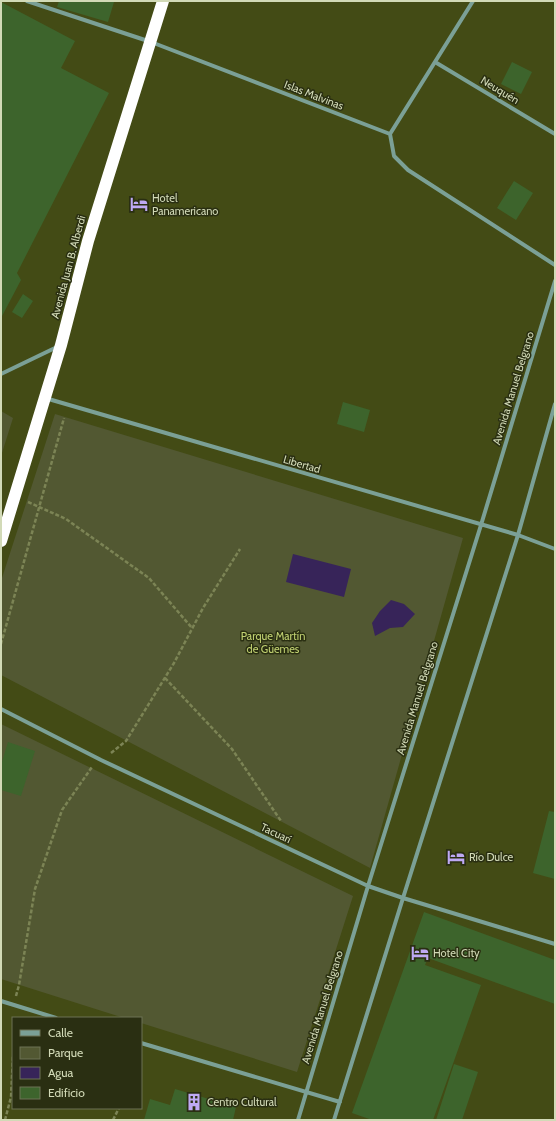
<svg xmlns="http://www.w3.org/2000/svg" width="556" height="1121" viewBox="0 0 556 1121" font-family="Cabin,sans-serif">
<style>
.green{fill:#525832}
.water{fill:#372459}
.building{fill:#3d642c}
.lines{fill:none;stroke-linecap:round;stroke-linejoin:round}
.path{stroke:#7c8455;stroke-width:2.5;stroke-dasharray:4 2;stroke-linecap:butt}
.street{stroke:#7ba096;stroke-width:4}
.highway{stroke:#fff;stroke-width:12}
.labels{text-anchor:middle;stroke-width:3;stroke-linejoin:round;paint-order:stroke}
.street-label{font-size:11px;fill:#d2dab7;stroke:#2a2f12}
.poi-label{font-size:11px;fill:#d2dab7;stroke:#2a2f12;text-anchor:start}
.park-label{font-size:11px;fill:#c1d172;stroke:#2a2f12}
</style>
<rect width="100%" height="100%" fill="#434b15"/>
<path class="green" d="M1,411L13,418L1,456Z
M55,414L463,538L370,868L1,675V581Z
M1,724L353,896L297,1072L141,1023V1018H124L1,979Z"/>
<path class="water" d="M293,554L351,569L344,597L286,582Z
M391,600L404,604L415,614L403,627L390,628L375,636L372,623L380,611Z"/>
<path class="building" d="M59,1H111L114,2L108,22L57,7Z
M1,2L75,41L61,68L109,93L17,273L21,280L1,318Z
M512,62L532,72L521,94L501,84Z
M514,181L533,193L516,220L497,208Z
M23,294L33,301L22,318L12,312Z
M343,402L370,410L364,432L337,424Z
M8,742L35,751L21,796L1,790V765Z
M549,811L555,812V879L533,873Z
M424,912L555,960V1004L428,958L425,965L481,985L433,1120H372L352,1113Z
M454,1064L478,1072L462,1120H436Z
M175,1089L236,1107L233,1120H144L150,1099L170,1105Z"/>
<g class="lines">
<path class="path" d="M28,502L66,519L149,578L192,628
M1,644L64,418
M165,678L232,749L281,821
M111,753L126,741L174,663L203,608L240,549
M16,996L19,985L35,889L62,810L92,767
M5,1120L11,1097L13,1055
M113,1120L119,1108"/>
<path class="street" d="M27,1L151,42L390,134L394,156L408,170L555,265
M435,62L555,134
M390,134L473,1
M1,374L57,347
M45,398L518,535L555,549
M1,709L101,760L368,886L403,898L555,944
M1,1001L56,1018
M141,1043L340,1102
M298,1120L368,886L481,525L555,281
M334,1120L403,898L518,535L555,404"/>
<path class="highway" d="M1,541L61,345L88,241L163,1"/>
</g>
<defs>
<g id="hotel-bare" transform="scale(1.38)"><path d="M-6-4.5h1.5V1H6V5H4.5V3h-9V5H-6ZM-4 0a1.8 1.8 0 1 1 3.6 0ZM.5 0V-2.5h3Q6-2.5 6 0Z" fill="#bea9f4" stroke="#2a2f12" stroke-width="2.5" paint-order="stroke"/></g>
<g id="building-bare" transform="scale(1.38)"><path d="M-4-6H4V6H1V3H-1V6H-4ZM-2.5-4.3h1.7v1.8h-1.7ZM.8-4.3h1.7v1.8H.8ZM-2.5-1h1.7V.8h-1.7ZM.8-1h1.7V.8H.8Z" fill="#bea9f4" stroke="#2a2f12" stroke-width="2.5" paint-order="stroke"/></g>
</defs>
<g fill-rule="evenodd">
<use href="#hotel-bare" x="139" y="204"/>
<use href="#hotel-bare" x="456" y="857"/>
<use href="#hotel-bare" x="420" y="953"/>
<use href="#building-bare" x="194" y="1102"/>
</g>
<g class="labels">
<g class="street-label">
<text transform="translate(500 90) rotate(31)" y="4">Neuquén</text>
<text transform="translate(314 95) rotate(21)" y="4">Islas Malvinas</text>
<text transform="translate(68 267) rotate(-75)" y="4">Avenida Juan B. Alberdi</text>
<text transform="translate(513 388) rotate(-73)" y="4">Avenida Manuel Belgrano</text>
<text transform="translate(302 464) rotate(16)" y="4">Libertad</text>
<text transform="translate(417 698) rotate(-73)" y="4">Avenida Manuel Belgrano</text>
<text transform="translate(276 833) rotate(25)" y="4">Tacuarí</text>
<text transform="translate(322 1007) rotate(-73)" y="4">Avenida Manuel Belgrano</text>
</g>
<g class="poi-label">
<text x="152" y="202">Hotel<tspan x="152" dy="13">Panamericano</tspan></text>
<text x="469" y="861">Río Dulce</text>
<text x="433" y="957">Hotel City</text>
<text x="207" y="1106">Centro Cultural</text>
</g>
<g class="park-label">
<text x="273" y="640">Parque Martín<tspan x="273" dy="13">de Güemes</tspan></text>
</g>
</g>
<rect width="556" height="1121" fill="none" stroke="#d2dab7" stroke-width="4"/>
<rect x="12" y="1017" width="130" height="92" fill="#2a2f12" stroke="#6d7354"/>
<rect x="20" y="1030" width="20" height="6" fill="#7ba096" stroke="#6d7354"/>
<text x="48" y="1037" font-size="12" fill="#d2dab7">Calle</text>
<rect x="20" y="1047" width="20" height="12" fill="#525832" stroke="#6d7354"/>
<text x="48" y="1057" font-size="12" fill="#d2dab7">Parque</text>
<rect x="20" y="1067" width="20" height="12" fill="#372459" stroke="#6d7354"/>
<text x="48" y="1077" font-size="12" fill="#d2dab7">Agua</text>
<rect x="20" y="1087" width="20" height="12" fill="#3d642c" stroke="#6d7354"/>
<text x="48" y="1097" font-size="12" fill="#d2dab7">Edificio</text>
</svg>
